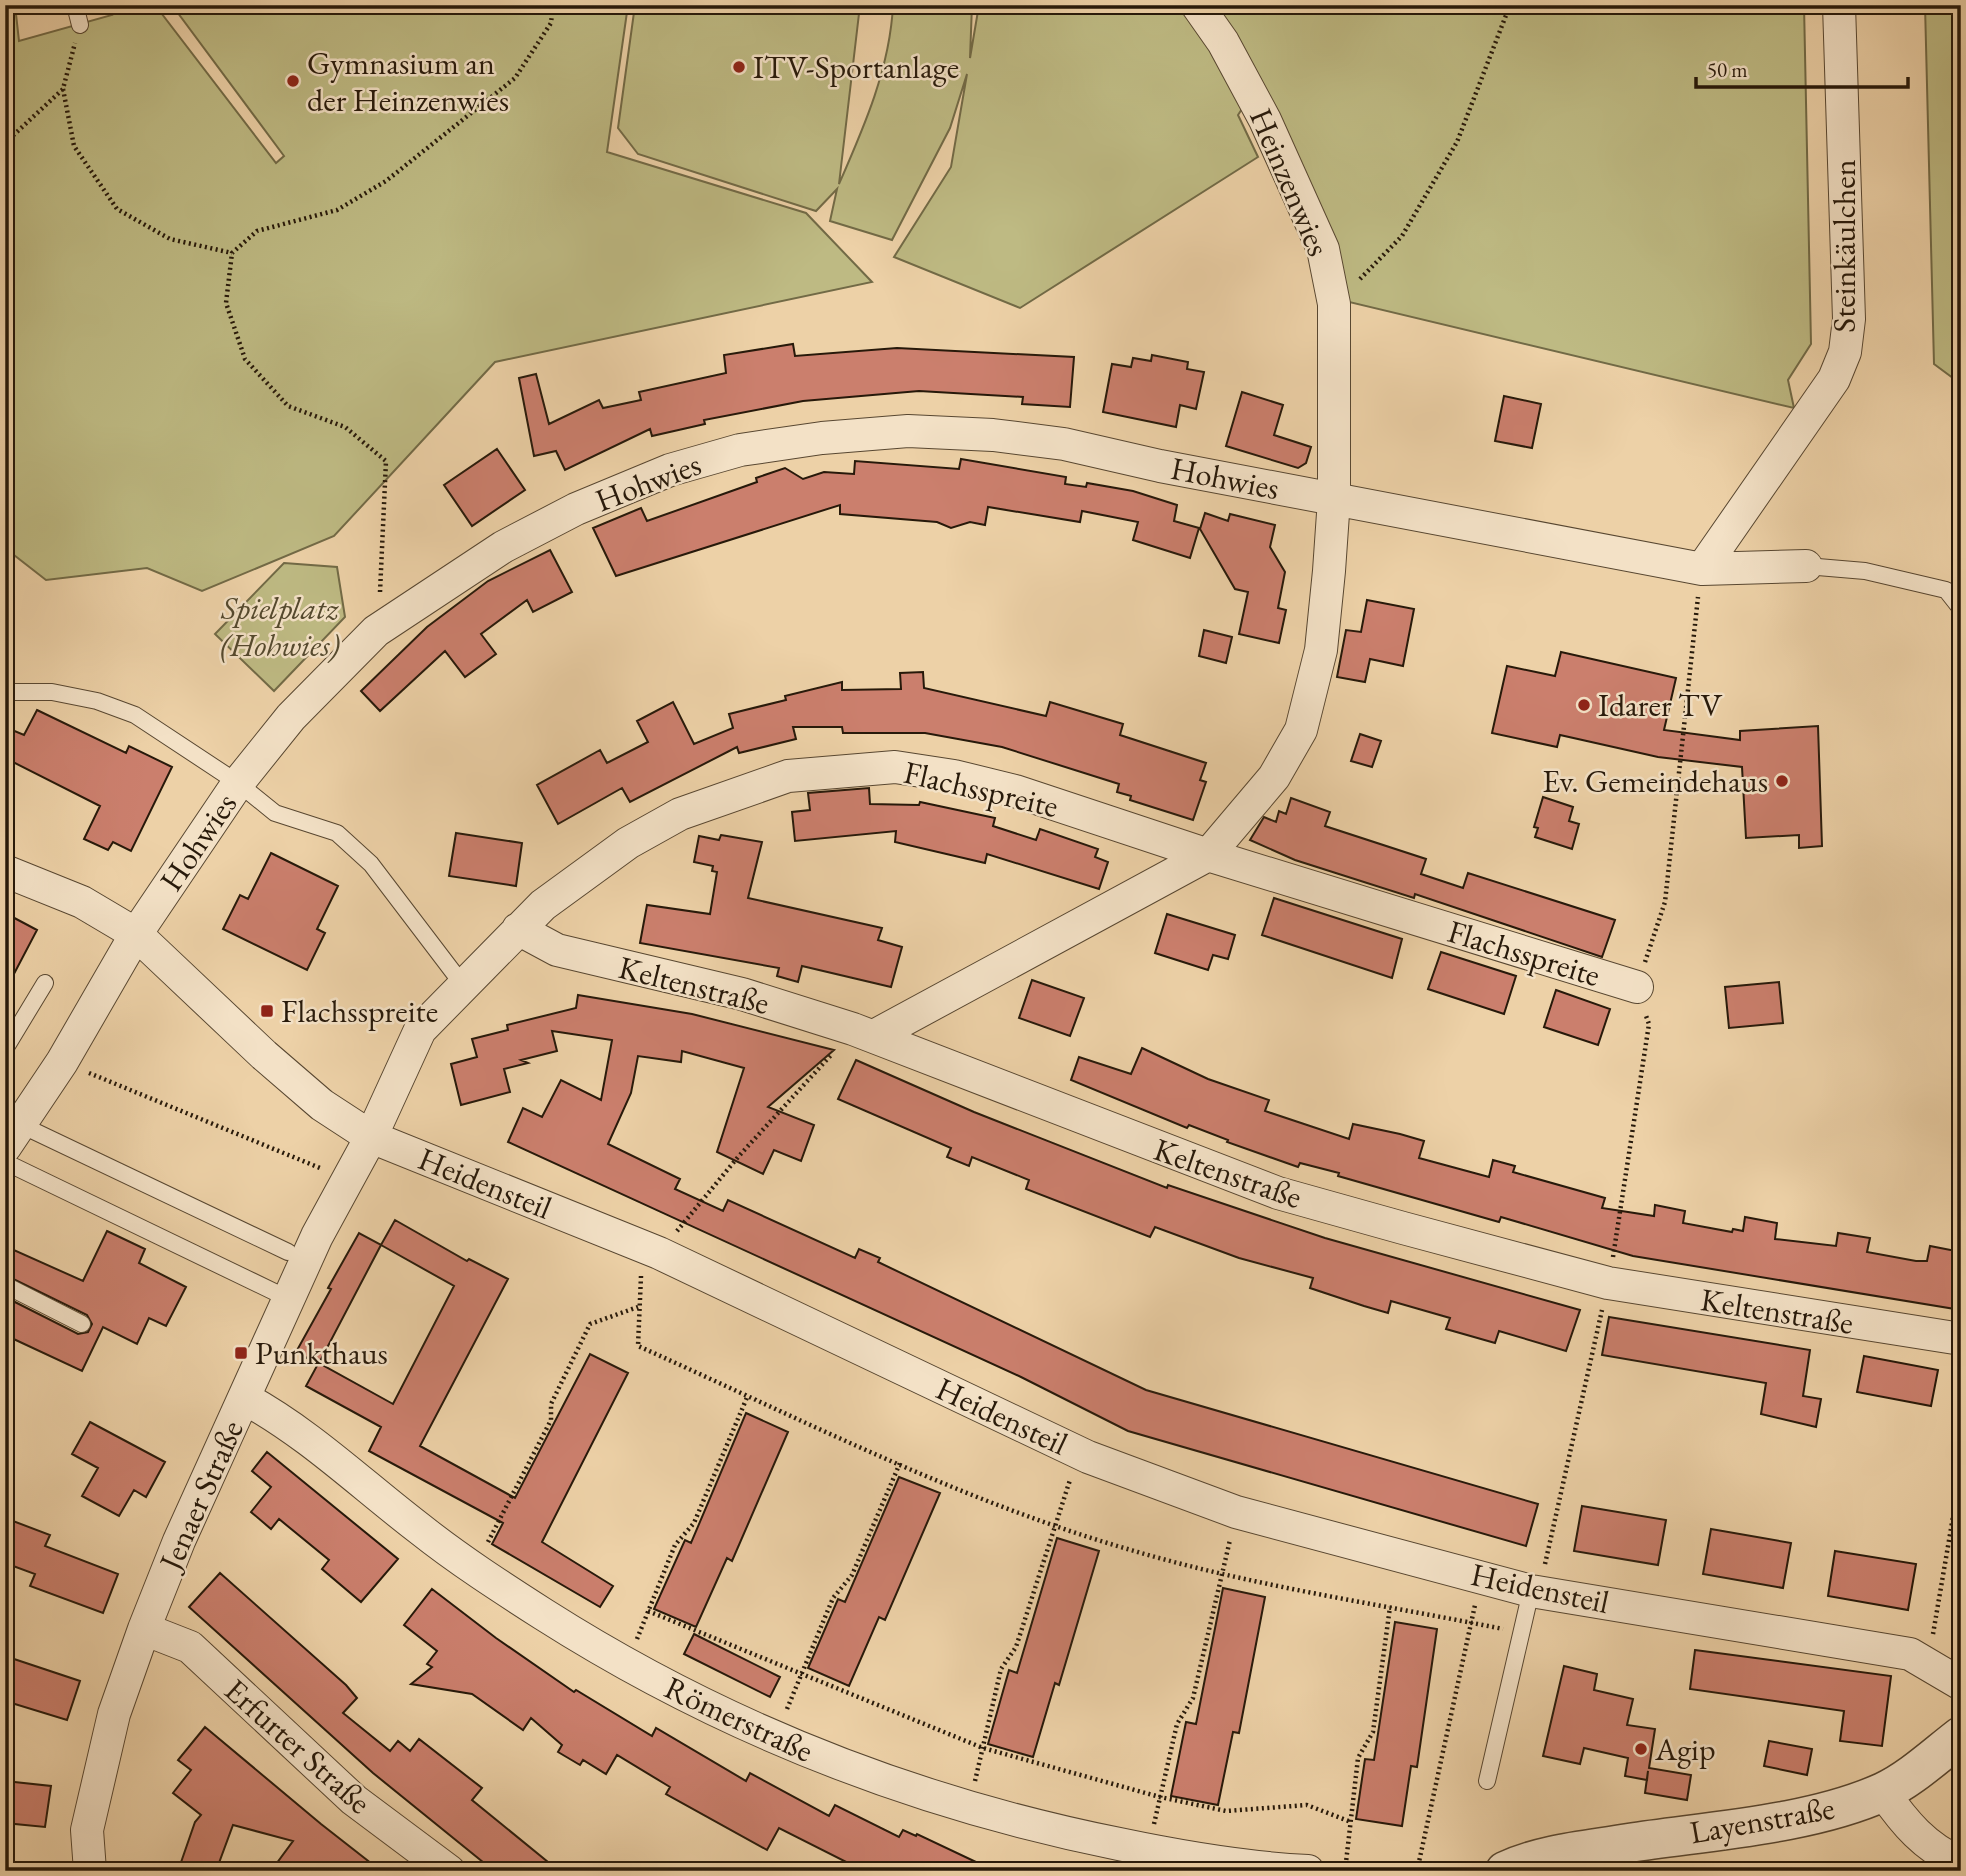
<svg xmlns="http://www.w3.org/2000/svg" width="1966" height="1876" viewBox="0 0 1966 1876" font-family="'EB Garamond',serif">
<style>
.green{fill:#beba83;stroke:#726a46;stroke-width:2}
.building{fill:#cb7f6d;stroke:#27190a;stroke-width:2;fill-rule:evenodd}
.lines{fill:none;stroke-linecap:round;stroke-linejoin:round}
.service-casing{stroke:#584731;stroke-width:18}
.minor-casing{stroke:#584731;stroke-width:34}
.tertiary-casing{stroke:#584731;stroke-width:41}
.path{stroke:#27190a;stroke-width:4.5;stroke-dasharray:2 3.5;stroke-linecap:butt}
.service{stroke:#f3e1c6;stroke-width:16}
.minor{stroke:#f3e1c6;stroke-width:32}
.tertiary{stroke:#f3e1c6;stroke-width:38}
.poi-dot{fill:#8f2418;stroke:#f3e1c6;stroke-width:2.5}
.labels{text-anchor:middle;stroke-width:5;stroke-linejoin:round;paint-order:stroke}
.poi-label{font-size:32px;fill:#27190a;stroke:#f3e1c6;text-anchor:start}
.street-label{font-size:32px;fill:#27190a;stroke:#f3e1c6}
.park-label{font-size:32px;font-style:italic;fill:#54492e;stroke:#f3e1c6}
</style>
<rect width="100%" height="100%" fill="#edd1a7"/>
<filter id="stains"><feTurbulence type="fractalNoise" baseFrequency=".00286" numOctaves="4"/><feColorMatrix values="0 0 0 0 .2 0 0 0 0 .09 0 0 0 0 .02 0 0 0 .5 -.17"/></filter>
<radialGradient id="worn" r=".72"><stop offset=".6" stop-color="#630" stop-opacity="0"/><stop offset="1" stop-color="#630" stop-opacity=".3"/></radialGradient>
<path class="green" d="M5,5H15L19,41L112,15L106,5H155L276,163L284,156L172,5H628L607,152L806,213L872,282L495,362L334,536L202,591L147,568L46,580L5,548Z
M635,5H860L839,184C864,127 890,68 893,5H972L970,58L979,5H1804L1811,344L1788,380L1794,408L1349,302L1261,80L1238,115L1258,157L1020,308L894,257L951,167L967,74L950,128L892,240L830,221L837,189L816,211L638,154L618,128Z
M1925,5H1961V384L1934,364Z
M284,563L337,567L345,617L274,691L215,634Z"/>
<path class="building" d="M793,344L795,356L897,348L1074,357L1070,407L1022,404L1023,397L919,391L803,401L704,420L705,424L652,436L650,429L565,470L556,451L534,456L519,378L536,374L549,424L599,400L603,408L641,400L639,392L726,373L724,355Z
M1152,355L1188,362L1187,369L1204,372L1196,409L1180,405L1176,427L1103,412L1112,364L1131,367L1133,358L1151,361Z
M1242,392L1283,405L1274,435L1311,447L1306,463L1298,468L1226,446Z
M1504,396L1541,404L1532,448L1495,441Z
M497,449L525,490L472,526L444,485Z
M961,459L1066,477L1065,484L1086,487L1087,483L1133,491L1177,505L1174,521L1199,528L1190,558L1133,540L1138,522L1082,511L1080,522L988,507L985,525L970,522L951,528L937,522L840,514V505L616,576L593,528L641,508L647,521L757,482L756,478L785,468L803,479L824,472L854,474L855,461L959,469Z
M1205,513L1228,521L1230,514L1275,525L1270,547L1285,572L1278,608L1286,610L1279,643L1239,634L1248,592L1235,589L1200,529Z
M550,550L572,592L533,612L527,600L481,634L496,654L465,677L445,651L380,711L361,691L427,627L488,581Z
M1367,600L1414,609L1403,666L1370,659L1365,682L1337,677L1346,630L1361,632Z
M1204,630L1232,637L1226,663L1199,656Z
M1561,652L1676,678L1664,730L1740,740V731L1818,726L1822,846L1799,848V835L1746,838L1742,767L1658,757L1560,735L1557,747L1492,733L1507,666L1555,676Z
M923,672L924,688L1046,716L1050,702L1123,724L1120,735L1206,763L1200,780L1206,782L1193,820L1130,800L1131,796L1117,792L1119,784L1002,747L925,733H843L842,727H793L796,739L739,753L737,747L630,802L622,788L558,824L537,785L600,750L607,763L648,742L637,721L673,702L694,744L733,728L729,714L786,700L785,696L842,682V690L901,689L900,673Z
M37,710L126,753L129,746L172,767L131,851L113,842L108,850L84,839L100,806L5,758V727L24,735Z
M1360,734L1381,741L1372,767L1351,761Z
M869,788L870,804L919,805L920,802L995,818L993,826L1036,840L1040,829L1098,849L1095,857L1108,862L1099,889L987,854L985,863L895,842L896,831L795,841L792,812L810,810L808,793Z
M1543,797L1573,807L1569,821L1579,824L1572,849L1535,837L1538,828L1534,827Z
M1291,798L1330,812L1325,826L1426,859L1421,874L1463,888L1468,873L1615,920L1602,957L1415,894L1414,898L1295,860L1250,840L1264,817L1276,822L1279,811L1286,814Z
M456,833L522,843L516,886L449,876Z
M721,835L762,842L748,898L882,928L878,940L902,947L891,987L802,966L798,982L777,976L779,968L640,943L647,905L710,914L717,872L712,871L713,866L694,862L699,836L719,840Z
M271,853L338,886L317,929L325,933L307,970L223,929L240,895L248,899Z
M1274,898L1402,939L1392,978L1262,935Z
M5,913L37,930L5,991Z
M1167,914L1235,935L1228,959L1213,955L1208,970L1155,953Z
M1441,952L1516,976L1504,1014L1428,989Z
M1032,980L1084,998L1070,1036L1019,1018Z
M1779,982L1783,1023L1729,1028L1725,987Z
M1556,990L1610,1009L1598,1045L1544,1027Z
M578,995L692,1014L834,1050L768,1107L814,1125L801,1161L774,1150L763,1174L717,1152L744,1068L682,1051L681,1062L638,1056L631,1093L608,1144L680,1179L675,1189L723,1211L728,1200L855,1258L859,1249L880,1258L878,1262L1146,1390L1538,1504L1526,1546L1128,1431L1021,1377L508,1142L523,1108L542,1117L561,1080L601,1100L612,1040L552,1031L557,1051L521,1060L528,1063L504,1069L510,1092L461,1105L451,1064L477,1057L472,1039L508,1030L507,1025L576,1008Z
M1142,1048L1208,1079L1269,1100L1265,1111L1349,1139L1353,1124L1400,1134L1424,1141L1419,1158L1489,1177L1493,1160L1515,1166L1513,1172L1605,1198L1602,1208L1654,1216L1655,1205L1685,1211L1683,1223L1732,1232L1733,1229L1743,1231L1745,1217L1777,1223L1775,1239L1836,1246L1838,1233L1870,1238L1867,1252L1916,1261H1927L1930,1246L1961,1252V1310L1633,1256L1501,1217L1499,1222L1338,1176L1339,1173L1300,1163L1298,1167L1227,1142L1228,1140L1189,1125L1187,1128L1071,1080L1079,1057L1131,1074Z
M856,1060L974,1112L1167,1188L1168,1185L1325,1238L1580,1310L1566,1351L1499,1331L1495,1343L1446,1329L1450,1318L1391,1301L1388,1313L1364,1306L1310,1288L1313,1278L1239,1258L1155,1227L1150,1237L1026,1189L1029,1180L972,1157L969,1166L947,1157L951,1148L838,1099Z
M395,1220L467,1261L469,1259L508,1279L420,1446L515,1498L590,1354L628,1373L542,1542L613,1586L600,1607L492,1544L503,1523L369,1451L381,1427L306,1386L318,1364L296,1352L331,1289L328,1288L359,1233L381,1245ZM381,1245L454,1286L393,1404L319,1363Z
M107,1231L145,1249L139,1263L186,1287L166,1326L149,1318L137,1344L103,1327L82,1371L5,1335V1297L78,1334L88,1332L92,1324L87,1315L5,1275V1246L83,1281Z
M1609,1317L1810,1350L1803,1396L1821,1399L1816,1427L1761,1414L1766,1383L1602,1355Z
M1864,1356L1938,1370L1931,1406L1857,1392Z
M746,1413L788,1432L732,1561L727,1558L696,1627L654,1609L685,1540L691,1543Z
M90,1422L165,1462L146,1497L134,1490L119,1516L82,1496L98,1468L72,1454Z
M267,1452L398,1559L361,1602L322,1569L329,1560L279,1519L271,1529L251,1512L271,1487L252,1471Z
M899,1477L940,1493L885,1620L879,1617L849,1686L808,1668L838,1599L845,1602Z
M1582,1506L1666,1520L1658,1565L1574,1551Z
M5,1518L50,1535L45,1546L118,1574L103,1613L30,1586L35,1574L5,1563Z
M1711,1529L1791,1543L1783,1588L1703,1574Z
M1057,1538L1099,1551L1059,1685L1055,1683L1033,1757L988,1744L1009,1670L1017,1673Z
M1835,1551L1916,1564L1908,1610L1828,1596Z
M220,1573L346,1685L357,1698L343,1713L390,1751L398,1741L410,1751L419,1739L482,1788L472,1800L559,1871H494L373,1773L189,1607Z
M1223,1588L1265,1597L1239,1733L1233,1732L1218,1805L1171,1796L1186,1722L1196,1724Z
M432,1589L496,1638L574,1692L576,1690L652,1736L656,1728L746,1781L750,1773L829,1816L835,1805L899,1837L903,1830L916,1836L917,1834L995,1871H864L779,1828L767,1850L666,1794L670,1787L617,1755L606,1774L583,1760L580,1765L558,1752L562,1745L531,1718L523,1730L472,1694L411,1684L432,1667L427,1664L437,1651L404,1625Z
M1395,1622L1437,1629L1417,1767L1411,1766L1402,1826L1356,1819L1365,1759L1374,1760Z
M694,1634L780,1677L770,1697L684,1654Z
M1695,1650L1891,1676L1882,1746L1840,1741L1844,1711L1690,1689Z
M5,1656L80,1681L67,1720L5,1701Z
M1564,1666L1597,1674L1594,1690L1633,1699L1627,1725L1655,1729L1649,1768L1691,1775L1687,1800L1645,1793L1648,1771L1647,1780L1625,1776L1628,1758L1584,1748L1580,1764L1543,1756Z
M205,1727L321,1824L381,1871H271L293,1841L233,1825L216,1871H178L195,1822L201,1815L173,1793L191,1770L178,1760Z
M1769,1741L1812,1749L1807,1775L1764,1766Z
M5,1781L51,1786L45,1827L5,1823Z"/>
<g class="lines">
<g class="service-casing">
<path id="service" d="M75,5L80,25
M1806,566L1865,571L1946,590L1961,609
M5,692H52L97,701L135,715L238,783L275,813L337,833L371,864L463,985
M5,1049L45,983
M19,1124L288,1252
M5,1162L289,1299
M5,1285L82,1324
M1487,1781L1531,1591"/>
</g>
<g class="minor-casing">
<path id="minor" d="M1702,569L1834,379L1845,352L1849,319L1839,5
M5,871L82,902L136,934L264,1055L322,1105L371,1137L659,1253L1088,1457L1236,1512L1531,1591L1910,1654L1961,1684
M518,929L557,950L742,994L853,1029L1278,1193L1403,1228L1608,1283L1961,1339
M874,1036L1208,855L1274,777L1301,730L1321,650L1329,571L1334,499V304L1323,249L1265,120L1223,42L1197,5
M5,1147L62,1062L136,934L238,783L291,717L376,631L503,547L576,509L670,470L740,450L822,438L908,431L993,435L1064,444L1160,466L1702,569L1806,566
M244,1398C310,1434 361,1484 420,1529C459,1560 501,1587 543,1614C719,1726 914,1803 1119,1844C1181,1857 1244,1868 1308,1871
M144,1629L190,1647L354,1800L449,1871
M1883,1792C1904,1822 1925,1848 1961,1863
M90,1871L87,1830L114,1714L144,1629L179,1541L317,1236L371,1137L420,1030L543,905L628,843L680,814L788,776L895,767L954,776L1015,791L1208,855L1637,987"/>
</g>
<g class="tertiary-casing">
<path id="tertiary" d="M1505,1871C1543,1853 1588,1850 1629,1843C1708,1831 1810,1825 1883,1792C1911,1779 1936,1755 1961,1736"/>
</g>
<path class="path" d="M63,89L74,146L117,209L170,239L232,253
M5,143L63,89L75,43
M1360,279L1402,236L1457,142L1510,5
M380,592L386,461L345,427L288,406L245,359L226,303L232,253L257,231L337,210L386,181L515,78L551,23L553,5
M1645,962L1665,902L1698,597
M89,1073L320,1168
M677,1231L738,1157L832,1054
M1613,1257L1649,1024L1645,1013
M641,1276L638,1346C799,1418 960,1501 1131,1550C1252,1586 1379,1604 1503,1629
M488,1542L551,1420V1404L590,1324L638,1307
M1545,1564L1602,1310
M648,1611L983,1748L1160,1797L1226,1811L1307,1805L1351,1822
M1933,1634L1961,1470
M637,1639L675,1545L694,1523L748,1395
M787,1709L833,1598L852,1575L900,1463
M975,1781L1001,1669L1016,1647L1070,1480
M1154,1824L1177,1724L1193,1698L1230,1540
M1345,1871L1358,1758L1373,1732L1390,1607
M1417,1871L1475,1605"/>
<use href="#service" class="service"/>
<use href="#minor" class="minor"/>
<use href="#tertiary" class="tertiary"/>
</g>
<g class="poi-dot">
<circle cx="739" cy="67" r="7"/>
<circle cx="293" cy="81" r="7"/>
<circle cx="1584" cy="705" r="7"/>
<circle cx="1782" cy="781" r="7"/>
<rect x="260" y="1004" width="14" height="14" rx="3.5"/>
<rect x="234" y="1346" width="14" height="14" rx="3.5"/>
<circle cx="1641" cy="1749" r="7"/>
</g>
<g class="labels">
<g class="poi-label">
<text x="307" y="74">Gymnasium an<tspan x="307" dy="37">der Heinzenwies</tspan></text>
<text x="753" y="78">ITV-Sportanlage</text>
<text x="1598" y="716">Idarer TV</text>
<text x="1768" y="792" text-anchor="end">Ev. Gemeindehaus</text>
<text x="281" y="1022">Flachsspreite</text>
<text x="255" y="1364">Punkthaus</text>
<text x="1655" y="1760">Agip</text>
</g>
<g class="street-label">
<text transform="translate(1290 182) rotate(67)" y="11">Heinzenwies</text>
<text transform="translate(1844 246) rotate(-90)" y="11">Steinkäulchen</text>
<text transform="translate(1225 478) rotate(11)" y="11">Hohwies</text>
<text transform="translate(648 482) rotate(-21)" y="11">Hohwies</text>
<text transform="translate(981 789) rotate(13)" y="11">Flachsspreite</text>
<text transform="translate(198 842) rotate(-56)" y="11">Hohwies</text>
<text transform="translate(1524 953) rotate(17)" y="11">Flachsspreite</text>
<text transform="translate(694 985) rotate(14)" y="11">Keltenstraße</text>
<text transform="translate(1228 1173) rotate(19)" y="11">Keltenstraße</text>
<text transform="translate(485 1183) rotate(22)" y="11">Heidensteil</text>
<text transform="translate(1777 1311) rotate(9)" y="11">Keltenstraße</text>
<text transform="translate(1002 1416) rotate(25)" y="11">Heidensteil</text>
<text transform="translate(201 1495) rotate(-66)" y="11">Jenaer Straße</text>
<text transform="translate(1540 1588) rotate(12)" y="11">Heidensteil</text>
<text transform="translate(739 1719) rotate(25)" y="11">Römerstraße</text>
<text transform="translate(298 1746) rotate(42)" y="11">Erfurter Straße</text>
<text transform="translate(1762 1820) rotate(-10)" y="11">Layenstraße</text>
</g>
<g class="park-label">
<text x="280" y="619">Spielplatz<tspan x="280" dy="37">(Hohwies)</tspan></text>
</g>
</g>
<rect width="1966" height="1876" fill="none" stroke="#edd1a7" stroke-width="28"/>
<rect x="7" y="7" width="1952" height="1862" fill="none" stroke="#27190a" stroke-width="3.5"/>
<rect x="14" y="14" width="1938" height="1848" fill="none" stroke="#27190a" stroke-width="2"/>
<path d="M1696 77v10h212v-10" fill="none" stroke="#27190a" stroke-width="3.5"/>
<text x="1707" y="77" font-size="21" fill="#27190a" stroke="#f3e1c6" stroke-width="5" paint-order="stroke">50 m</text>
<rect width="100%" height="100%" filter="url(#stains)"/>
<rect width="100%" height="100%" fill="url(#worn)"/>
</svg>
